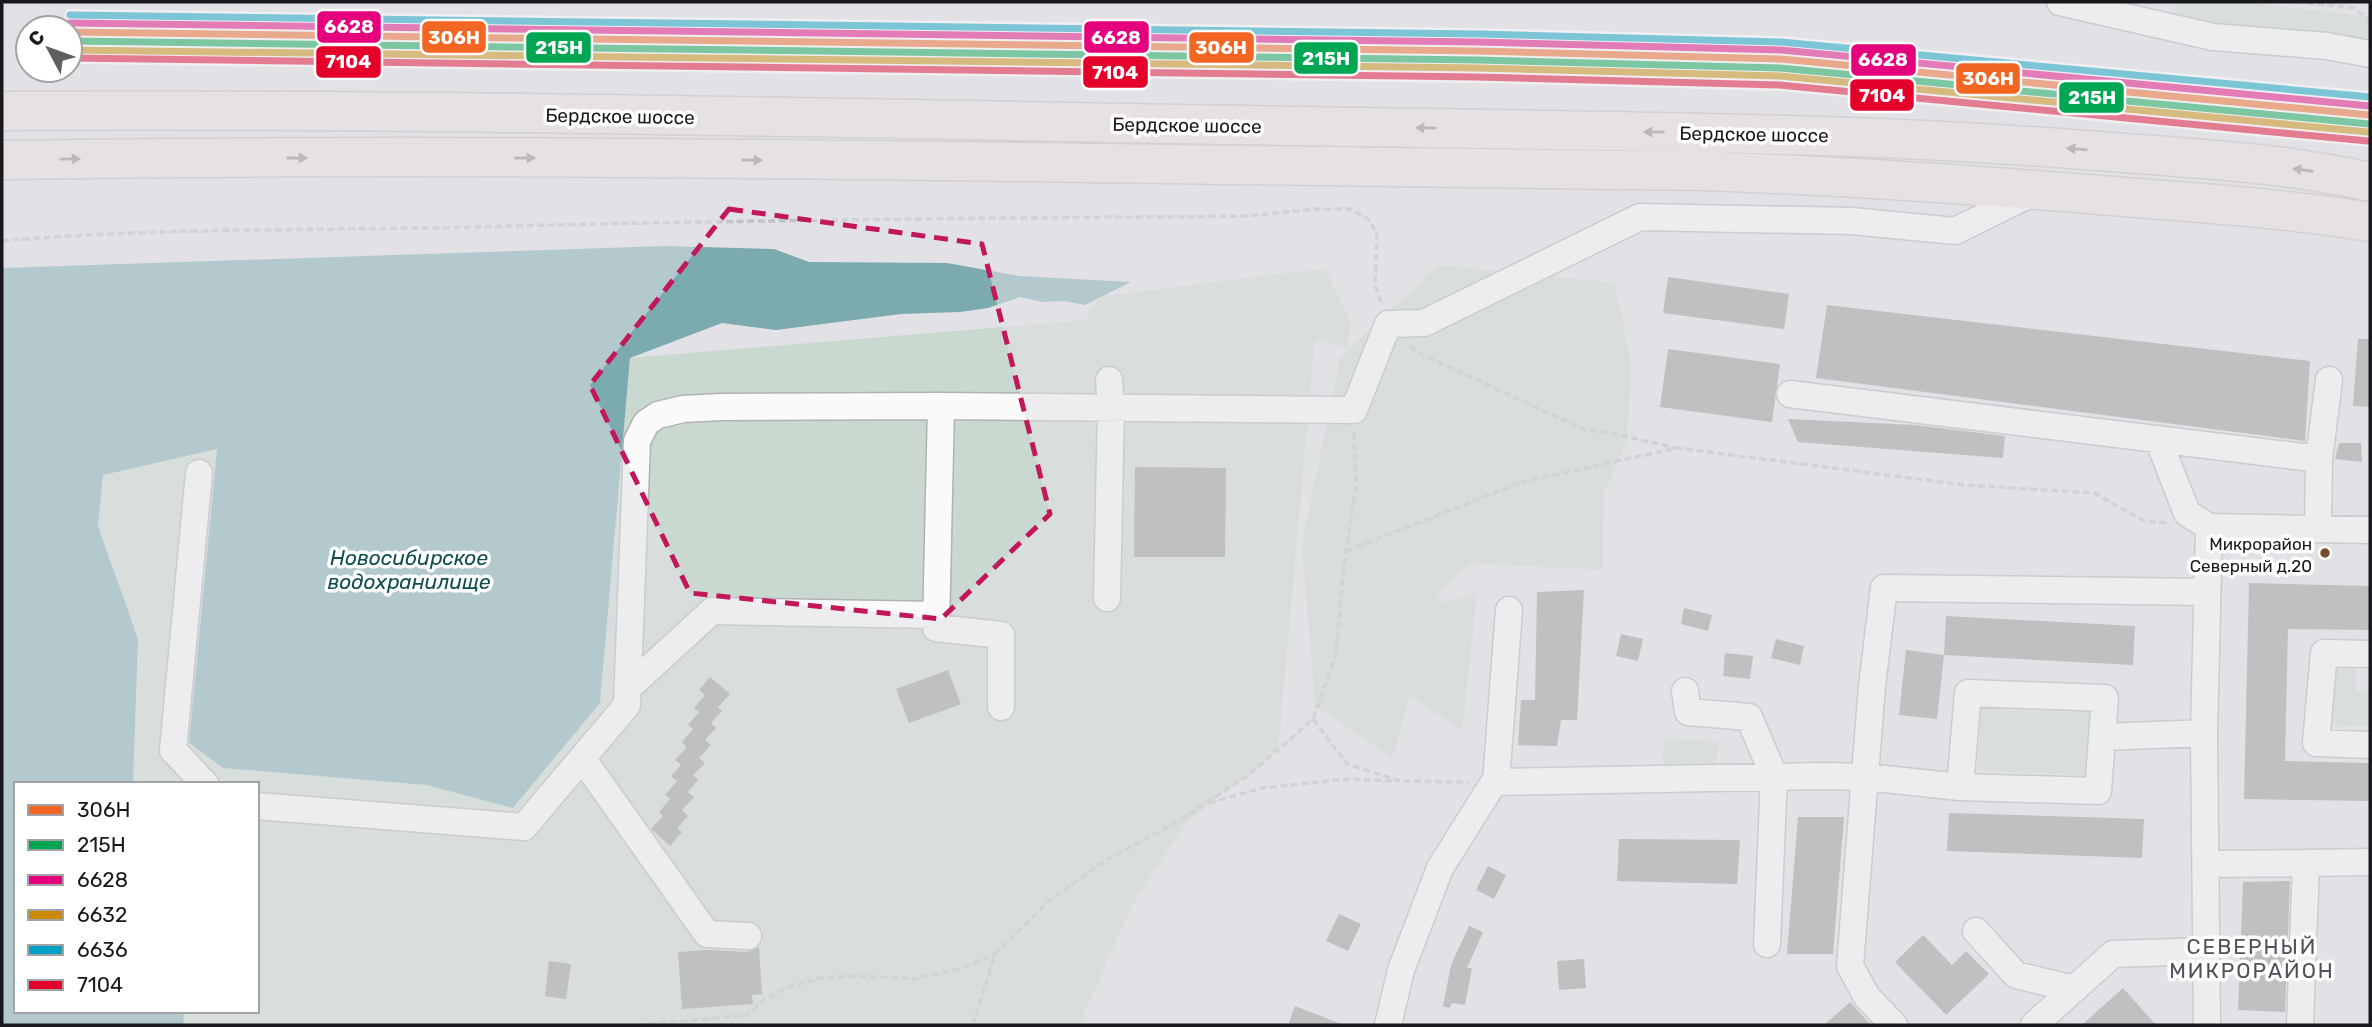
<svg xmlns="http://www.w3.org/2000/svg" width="2372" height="1027" viewBox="0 0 2372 1027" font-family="Rubik,sans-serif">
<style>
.green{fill:#c9d9cf}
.water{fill:#7cabaf}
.building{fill:#979596}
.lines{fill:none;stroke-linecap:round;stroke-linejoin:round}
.minor-casing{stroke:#b1b1b6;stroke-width:29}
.highway-casing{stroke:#bebec0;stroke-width:41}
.path{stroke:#c2c2c5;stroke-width:3.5;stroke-dasharray:7 3.5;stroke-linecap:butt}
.minor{stroke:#fafafb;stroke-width:26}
.highway{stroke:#ede1e4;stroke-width:38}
.rail-1-casing{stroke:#fff;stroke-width:12}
.rail-2-casing{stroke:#fff;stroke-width:12}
.rail-3-casing{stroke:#fff;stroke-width:12}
.rail-4-casing{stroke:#fff;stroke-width:12}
.rail-5-casing{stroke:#fff;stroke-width:12}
.rail-6-casing{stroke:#fff;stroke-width:12}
.rail-1{stroke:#f26522;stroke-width:7}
.rail-2{stroke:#00a651;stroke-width:7}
.rail-3{stroke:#e5007d;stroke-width:7}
.rail-4{stroke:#cb8a06;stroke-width:7}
.rail-5{stroke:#01a2c5;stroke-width:7}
.rail-6{stroke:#e4002b;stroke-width:7}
.oneway{fill:#8e878a}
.marked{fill:none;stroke:#c2185b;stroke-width:5;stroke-dasharray:14 9;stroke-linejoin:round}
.bus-dot{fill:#7a4b2a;stroke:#fff;stroke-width:2.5}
.labels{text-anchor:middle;stroke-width:7;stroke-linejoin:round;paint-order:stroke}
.bus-label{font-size:17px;fill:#19191d;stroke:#fff;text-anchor:end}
.street-label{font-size:19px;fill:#19191d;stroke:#fff}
.water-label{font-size:21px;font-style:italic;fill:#104e51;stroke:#fff}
.neighbourhood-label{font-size:21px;letter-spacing:2px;fill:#505059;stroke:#fff}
.line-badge{stroke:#fff;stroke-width:2.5}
.badge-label{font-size:19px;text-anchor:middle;font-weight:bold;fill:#fff}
</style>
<rect width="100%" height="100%" fill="#e1e1e6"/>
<path class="green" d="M2176,2H2243L2370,17V46L2172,23Z
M1438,265L1615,283L1631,364L1627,439L1604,495L1603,570L1472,563L1439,595L1437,603L1477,593L1462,730L1410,696L1392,758L1315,705L1302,545L1340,358Z
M1326,269L1351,323L1346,348L1315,339L1278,750L1187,822L1132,905L1079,1025H184L183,1011H257V784H133L138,639L98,526L102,475L217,448L190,744L223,768L426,785L513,808L600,703L630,358L1087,320L1088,312L1103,296C1177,288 1251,276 1326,269Z
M2330,663L2356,664V692L2370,693V726L2328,725Z
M1980,709L2091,713L2089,775L1978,771Z
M1664,739L1718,741L1716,770L1662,768Z"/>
<path class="water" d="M665,246L774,249L809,262L947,263L1019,276L1131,282L1085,305L1063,301L1042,302L1020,297L988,308L960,312L901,314L776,330L722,323L630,358L600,703L513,808L426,785L223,768L189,743L217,449L103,475L98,526L138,639L133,784H16V1011H183L184,1025H2V268Z"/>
<path class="building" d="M1668,277L1789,294L1784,329L1663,313Z
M1827,305L2310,361L2305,441L1816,378Z
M2358,339H2370V407L2353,406Z
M1668,349L1780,364L1772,422L1660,407Z
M1788,419L1915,425L2005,436L2003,458L1798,442Z
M2339,443H2361L2362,462L2335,459Z
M1135,467L1226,468L1225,557H1134Z
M2249,583L2370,586V630L2288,629L2285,761L2370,763V801L2244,799Z
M1584,590L1577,720H1561L1557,746L1518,745L1521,700H1535L1537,592Z
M1684,608L1712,615L1708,631L1681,624Z
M1946,616L2135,626L2133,665L1944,655Z
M1621,634L1643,639L1638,661L1616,656Z
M1776,639L1804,646L1800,665L1771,658Z
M1906,650L1944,655L1937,719L1899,715Z
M1725,653L1753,656L1750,679L1723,676Z
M948,670L961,704L909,723L896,689Z
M710,677L730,694L718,707L722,711L711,723L716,728L705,740L711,745L699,758L705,763L693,775L698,780L688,792L694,797L682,810L688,816L677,828L682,832L670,846L651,829L663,816L659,812L670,799L665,795L677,781L671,776L681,765L675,760L687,747L682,742L693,729L688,725L699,712L694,708L705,695L699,690Z
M1949,813L2144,819L2142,858L1947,851Z
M1798,817H1844L1833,954H1787Z
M1619,839L1740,840L1737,884L1617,881Z
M1488,866L1506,875L1494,899L1476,890Z
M2290,881L2285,1012L2238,1010L2243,882Z
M1339,914L1361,924L1348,951L1326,941Z
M1469,926L1483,932L1467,968H1472L1465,1005L1452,1003L1449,1008L1443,1006L1451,965Z
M1923,935L1952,965L1966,951L1989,974L1946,1015L1895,962Z
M759,947L762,994L752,995L753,1004L682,1009L678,952L709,950L747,952Z
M1584,959L1586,988L1559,990L1557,961Z
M549,961L571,964L566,999L545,996Z
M2123,988L2156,1025H2082Z
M1850,1002L1871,1025H1824Z
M1295,1006L1341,1024V1025H1288Z"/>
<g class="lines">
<g class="minor-casing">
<path id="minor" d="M2060,2L2213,37L2327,46L2370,54
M1790,394L2319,459
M941,406L936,628L1001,635V707
M2158,439L2187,513L2209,527L2370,530
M199,473L173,750L205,784
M2318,529L2319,459L2329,380
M1107,598L1111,407L1109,380
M2370,654L2324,653L2316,743L2370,745
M628,688L712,611L936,615
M1685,691L1688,712L1749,717L1774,776L1767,944
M2102,737L2204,733
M582,758L707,934L748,936
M1496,782L1509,610
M257,806L524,827L627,705L637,441L646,423L658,415L683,409L721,407L941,406L1354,410L1388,324L1424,323L1640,217L1852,221L1955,231L2036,191
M2306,863L2370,862
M2207,864L2306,863L2300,1025
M1976,931L2016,975L2074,989
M1388,1025L1401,970L1440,868L1494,782L1826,776L1866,777L1960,787L2098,791L2105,698L1968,693L1960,787
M1894,1025L1867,997L1850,966L1872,686L1884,588L2207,592
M2034,1025L2113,954L2207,951
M2207,1025L2204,733L2209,527"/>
</g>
<g class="highway-casing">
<path id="highway" d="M2,111C478,108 955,121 1431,128C1654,132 1876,133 2098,151C2189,158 2281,162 2370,182
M2,160C569,151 1137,165 1705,171C1841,176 1976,185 2112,196C2198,203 2285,208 2370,222"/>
</g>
<path class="path" d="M2296,2L2354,8L2370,20
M2,241C158,227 315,231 472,227C731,220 991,218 1250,216L1314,209H1351L1368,219L1377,233L1375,284L1381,303
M1410,346L1417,352L1587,431L1606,432L1677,448
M1346,551L1522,482L1677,448L1965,485L2094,493L2144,521L2168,523
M1313,719L1347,764L1400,781L1468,782
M1209,803L1262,788L1347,779L1394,781
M639,1025L747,1015L764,1000L786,988L824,977L865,976L913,979L960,969L995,954
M973,1025L995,954L1048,902L1104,861L1177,822L1250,774L1313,719L1336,655L1343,573L1356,485L1354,432"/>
<use href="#minor" class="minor"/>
<use href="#highway" class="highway"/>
<g class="rail-1-casing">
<path id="rail-1" d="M70,32L1478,51L1781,59L2370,115"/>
</g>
<g class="rail-2-casing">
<path id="rail-2" d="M70,41L1478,60L1780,68L2369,124"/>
</g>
<g class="rail-3-casing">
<path id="rail-3" d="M70,23L1478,42L1781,50L2370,106"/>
</g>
<g class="rail-4-casing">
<path id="rail-4" d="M70,50L1478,68L1780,76L2368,132"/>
</g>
<g class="rail-5-casing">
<path id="rail-5" d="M70,15L1478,34L1781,42L2370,97"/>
</g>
<g class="rail-6-casing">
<path id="rail-6" d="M70,58L1477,77L1779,85L2368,141"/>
</g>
<use href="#rail-1" class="rail-1"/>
<use href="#rail-2" class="rail-2"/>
<use href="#rail-3" class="rail-3"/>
<use href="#rail-4" class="rail-4"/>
<use href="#rail-5" class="rail-5"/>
<use href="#rail-6" class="rail-6"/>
</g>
<defs><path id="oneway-solid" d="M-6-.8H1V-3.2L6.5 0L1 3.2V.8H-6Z" transform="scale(1.75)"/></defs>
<g class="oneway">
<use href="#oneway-solid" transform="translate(1426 128) rotate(-179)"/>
<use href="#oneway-solid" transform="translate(1654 132) rotate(-179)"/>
<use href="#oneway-solid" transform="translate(2077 149) rotate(-175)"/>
<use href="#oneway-solid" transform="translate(297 158)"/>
<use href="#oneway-solid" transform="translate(525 158)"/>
<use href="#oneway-solid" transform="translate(70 159) rotate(-1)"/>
<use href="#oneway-solid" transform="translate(752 160) rotate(1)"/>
<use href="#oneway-solid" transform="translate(2303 170) rotate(-172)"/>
</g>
<path d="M0 0H2372V1027H0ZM729,209L982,244L1050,514L941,619L690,593L590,385Z" fill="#e1e1e6" fill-opacity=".55" fill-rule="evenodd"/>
<path class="marked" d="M729,209L982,244L1050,514L941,619L690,593L590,385Z"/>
<circle class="bus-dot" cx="2325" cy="553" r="6"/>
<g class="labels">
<g class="bus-label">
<text x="2312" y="550">Микрорайон<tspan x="2312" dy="22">Северный д.20</tspan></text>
</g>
<g class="street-label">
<text transform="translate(620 116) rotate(1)" y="7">Бердское шоссе</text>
<text transform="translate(1187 125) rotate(1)" y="7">Бердское шоссе</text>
<text transform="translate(1754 134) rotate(1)" y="7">Бердское шоссе</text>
</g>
<g class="water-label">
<text x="409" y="565">Новосибирское<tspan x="409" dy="24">водохранилище</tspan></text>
</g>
<g class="neighbourhood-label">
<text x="2252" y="954">СЕВЕРНЫЙ<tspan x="2252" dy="24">МИКРОРАЙОН</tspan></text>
</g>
</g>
<g class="line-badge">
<rect x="316" y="10" width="66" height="34" rx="7" fill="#e5007d"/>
<rect x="1083" y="20" width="67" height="34" rx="7" fill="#e5007d"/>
<rect x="421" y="20" width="66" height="34" rx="7" fill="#f26522"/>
<rect x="1188" y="31" width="67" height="33" rx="7" fill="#f26522"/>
<rect x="525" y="31" width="67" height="33" rx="7" fill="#00a651"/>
<rect x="1293" y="41" width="66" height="34" rx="7" fill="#00a651"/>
<rect x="1850" y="43" width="67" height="34" rx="7" fill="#e5007d"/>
<rect x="315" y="45" width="67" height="34" rx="7" fill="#e4002b"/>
<rect x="1082" y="55" width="67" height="34" rx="7" fill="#e4002b"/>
<rect x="1955" y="62" width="66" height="33" rx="7" fill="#f26522"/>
<rect x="1849" y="78" width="66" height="34" rx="7" fill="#e4002b"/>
<rect x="2058" y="81" width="67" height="33" rx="7" fill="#00a651"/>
</g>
<g class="badge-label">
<text x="349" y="33">6628</text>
<text x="1116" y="44">6628</text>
<text x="454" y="44">306Н</text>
<text x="1221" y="54">306Н</text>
<text x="559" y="54">215Н</text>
<text x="1326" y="65">215Н</text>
<text x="1883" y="66">6628</text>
<text x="348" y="68">7104</text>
<text x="1115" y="79">7104</text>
<text x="1988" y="85">306Н</text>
<text x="1882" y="102">7104</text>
<text x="2092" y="104">215Н</text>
</g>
<rect width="2372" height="1027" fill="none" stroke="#19191d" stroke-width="7"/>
<rect x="14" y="782" width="245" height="231" fill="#ffffff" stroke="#a3a3a5" stroke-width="2"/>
<rect x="28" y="805" width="35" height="10" fill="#f26522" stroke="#a3a3a5" stroke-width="2"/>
<text x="77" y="817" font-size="21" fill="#19191d">306Н</text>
<rect x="28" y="840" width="35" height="10" fill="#00a651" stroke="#a3a3a5" stroke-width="2"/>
<text x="77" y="852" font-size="21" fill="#19191d">215Н</text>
<rect x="28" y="875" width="35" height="10" fill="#e5007d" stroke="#a3a3a5" stroke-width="2"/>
<text x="77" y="887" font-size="21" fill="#19191d">6628</text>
<rect x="28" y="910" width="35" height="10" fill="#cb8a06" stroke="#a3a3a5" stroke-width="2"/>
<text x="77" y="922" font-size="21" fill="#19191d">6632</text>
<rect x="28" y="945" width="35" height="10" fill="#01a2c5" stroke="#a3a3a5" stroke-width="2"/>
<text x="77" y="957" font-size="21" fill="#19191d">6636</text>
<rect x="28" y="980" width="35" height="10" fill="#e4002b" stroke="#a3a3a5" stroke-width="2"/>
<text x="77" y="992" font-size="21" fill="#19191d">7104</text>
<g transform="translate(49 49) rotate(311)"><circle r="33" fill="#ffffff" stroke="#a3a3a5" stroke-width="2"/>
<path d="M0-5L12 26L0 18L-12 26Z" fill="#5f5f63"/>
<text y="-10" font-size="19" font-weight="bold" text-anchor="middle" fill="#19191d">С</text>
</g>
</svg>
